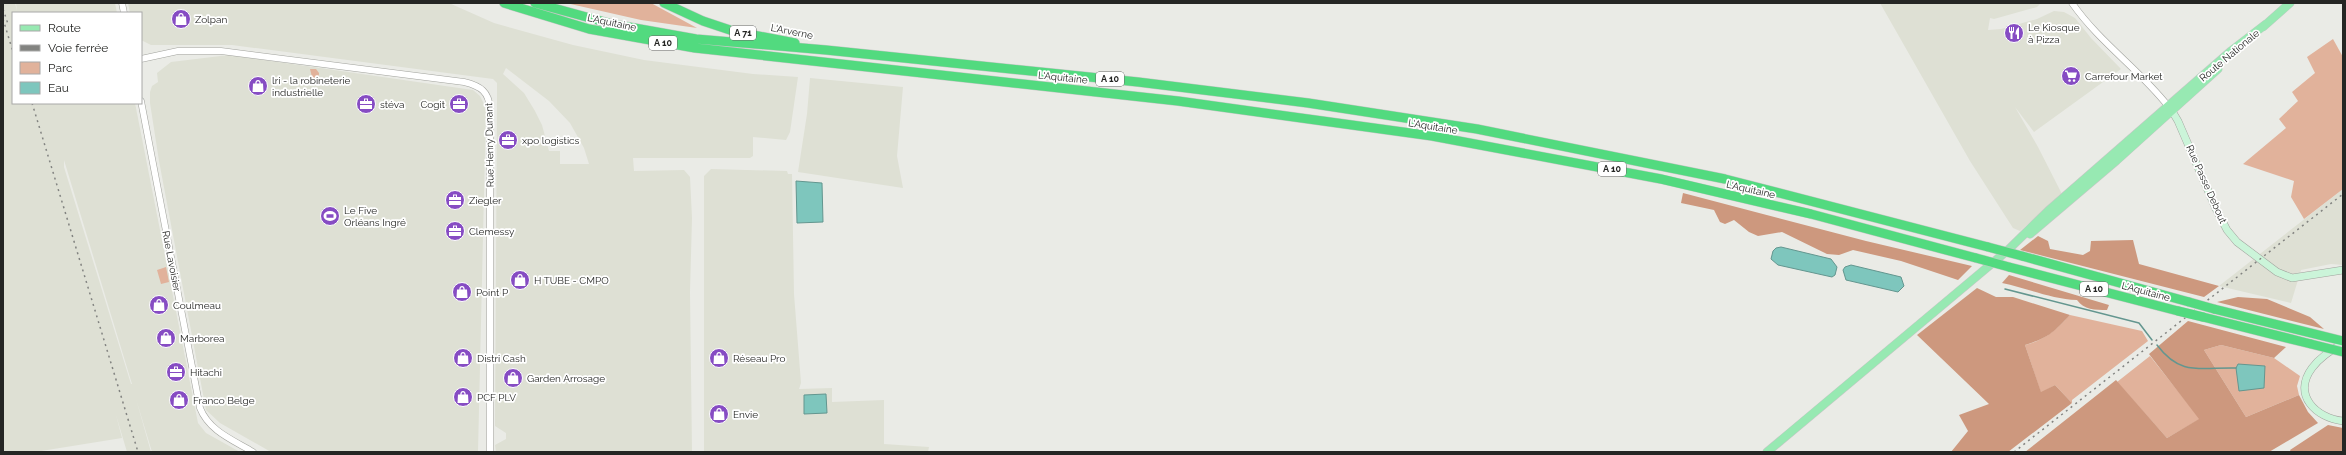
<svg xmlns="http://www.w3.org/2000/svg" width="2346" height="455" viewBox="0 0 2346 455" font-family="Raleway,sans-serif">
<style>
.built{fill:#dee0d4;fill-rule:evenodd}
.green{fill:#e1b29b}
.forest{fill:#cd987e}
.water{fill:#7ec6bd;stroke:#63968f}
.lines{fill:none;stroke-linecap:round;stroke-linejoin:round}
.stream{stroke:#63968f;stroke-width:1.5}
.tertiary-casing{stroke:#a1a29d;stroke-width:7}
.secondary-casing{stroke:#a1a29d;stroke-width:8}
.primary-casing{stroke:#c6c7c6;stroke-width:9}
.motorway-casing{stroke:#c6c7c6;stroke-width:10}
.tertiary{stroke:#fff;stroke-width:6}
.secondary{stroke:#cbf4d9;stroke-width:7}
.primary{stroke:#97e9b2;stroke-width:8}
.motorway{stroke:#52da7f;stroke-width:9}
.rail{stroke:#828380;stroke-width:1.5;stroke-dasharray:2 4;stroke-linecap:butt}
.motorway-bridge-casing{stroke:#c6c7c6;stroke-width:10;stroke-linecap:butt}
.motorway-bridge{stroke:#52da7f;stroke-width:9}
.labels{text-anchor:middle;stroke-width:3.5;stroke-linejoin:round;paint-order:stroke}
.shield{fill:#fff;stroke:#666766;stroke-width:1}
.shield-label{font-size:9px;font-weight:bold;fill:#252624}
.poi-label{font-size:10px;fill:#252624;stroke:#fff;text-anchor:start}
.street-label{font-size:10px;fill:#252624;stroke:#fff}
</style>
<rect width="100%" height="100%" fill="#eaebe6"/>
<path class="built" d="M3,3H15L17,11L16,3H115L117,13H13V103H135L198,423L206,433L240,452H152L136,399L151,452H127L116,415L122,438L35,452H3ZM64,160L132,384H131L64,167Z
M128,3H449L494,23L573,45L644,60L753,74L798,77L790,132L786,140L753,137V156L750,158H633L634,171L684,170L690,177L692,218L690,292L692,452H496L495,445L506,439V433L495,426L497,99V83L493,79L232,45H151L141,40V13H130ZM506,68L549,101L570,123L584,148L589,164H560V151H549L542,125L535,111L524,93L503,74Z
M1880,3H2041L2037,7L1994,19L1990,18L1988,30L2001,29L2037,19L2054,11L2064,12L2075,18L2091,38L2121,69L2034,132L2015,107L2038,147L2064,198H2058L2020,231L2013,228L1970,161Z
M229,55L473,90L480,96L486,108L478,452H271L220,423L206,410L159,161L150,103V92L152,86L158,82L157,73L171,62Z
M810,78L903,87L897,156L903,188L798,172L807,114Z
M711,169L787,171L788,174H792L794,294L801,383L799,389L832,388V402L884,400V444L929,447L928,452H704V176Z
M2343,189V265L2331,264L2301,270L2291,303L2219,286Z"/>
<path class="green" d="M566,3H651L697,28L641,20Z
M2333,39L2343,57V189L2304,219L2291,197L2294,181L2243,164L2286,128L2279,119L2298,101L2292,92L2315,73L2307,57Z
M310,69H316L319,73L318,83L314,85Z
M166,267L169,282L161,284L157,270Z
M2070,315L2142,331L2148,341L2072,400V403L2055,385L2041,393L2025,345C2045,340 2056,330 2070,315Z
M2221,345L2274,358L2300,376L2297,386L2299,395L2246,417L2204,350Z
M2150,356L2200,419L2167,438L2117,382Z"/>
<path class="forest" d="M1683,193L1866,241L1972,266L1958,280L1901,261L1853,250L1839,255L1827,254L1782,232L1758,236L1749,232L1734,220L1725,224L1720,222L1714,210L1681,203Z
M2038,236L2048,241L2050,249L2083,255L2090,251L2091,241L2133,240L2139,264L2219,286L2204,297L2020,250Z
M2009,275L2109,305L2107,310C2095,310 2084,310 2077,300C2051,299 2027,288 2002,283Z
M1977,288L1996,297H2013L2070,315C2053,333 2048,338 2025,345L2041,392L2055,385L2072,403L2008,452H1951L1968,431L1959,415L1989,404L1917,335Z
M2238,297L2267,299L2310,317L2324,329L2217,302Z
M2188,321L2286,347L2274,358L2221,345L2204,350L2246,417L2299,395L2308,412L2318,423L2269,452H2025L2116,380L2167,438L2199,419L2149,354Z
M2328,425L2343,428V452H2291L2290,450Z"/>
<path class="water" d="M796,181L822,183L823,222L797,223Z
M1781,247L1831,259L1837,267L1835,275L1832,277L1778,265L1771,259L1773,251L1776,248Z
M1851,265L1901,277L1904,286L1898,292L1846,280L1843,270L1845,267Z
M2238,364L2265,366L2264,388L2239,391L2236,368Z
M826,394L827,413L804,414V395Z"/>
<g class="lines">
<path class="stream" d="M2005,289L2139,323L2152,340
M2157,345C2181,377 2201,367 2236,368"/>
<g class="tertiary-casing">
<path id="tertiary" d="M122,3L124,13
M2072,3C2100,43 2139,69 2168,106
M141,59L178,51H221L464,82C481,86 489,92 490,109V452
M141,101L200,408C209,431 233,440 253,452"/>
</g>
<g class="secondary-casing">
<path id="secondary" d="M2169,106L2178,121L2216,209L2227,230L2237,242L2277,272L2292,278L2343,270
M2343,343C2332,350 2320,357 2312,368C2292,395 2316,418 2343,421"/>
</g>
<g class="primary-casing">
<path id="primary" d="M2263,27L2290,3
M2030,234L2116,161L2218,69
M1767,452L2008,250L2048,211L2231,51L2266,24"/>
</g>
<g class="motorway-casing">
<path id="motorway" d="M504,3L589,29L695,48L1178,101L1432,136L1661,179L1811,214L1976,258
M535,3L612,24L696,39L826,50L1138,82L1308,103L1477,129L1725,179L1988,247
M664,3L703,21L733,31L795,43
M2022,256L2189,302
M2009,267L2178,311
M2214,309L2343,341
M2203,317L2311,344"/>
</g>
<use href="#tertiary" class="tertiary"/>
<use href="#secondary" class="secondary"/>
<use href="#primary" class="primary"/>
<use href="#motorway" class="motorway"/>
<path class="rail" d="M3,9L8,24
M3,19L13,52
M32,103L138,452
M2014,452L2343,194"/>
<g class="motorway-bridge-casing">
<path id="motorway-bridge" d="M1988,247L2022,256
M1976,258L2009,267
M2189,302L2214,309
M2178,311L2203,317
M2311,344L2343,352"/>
</g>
<use href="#motorway-bridge" class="motorway-bridge"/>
</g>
<defs>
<g id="shop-disc" transform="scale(1)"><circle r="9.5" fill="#864cc3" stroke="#fff"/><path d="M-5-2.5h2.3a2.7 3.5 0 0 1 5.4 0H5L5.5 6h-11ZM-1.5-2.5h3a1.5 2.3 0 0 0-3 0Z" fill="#fff"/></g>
<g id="restaurant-disc" transform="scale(1)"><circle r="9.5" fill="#864cc3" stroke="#fff"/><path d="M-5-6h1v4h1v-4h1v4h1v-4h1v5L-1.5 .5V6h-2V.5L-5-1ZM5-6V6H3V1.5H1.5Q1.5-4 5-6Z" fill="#fff"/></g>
<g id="supermarket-disc" transform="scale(1)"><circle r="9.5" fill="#864cc3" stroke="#fff"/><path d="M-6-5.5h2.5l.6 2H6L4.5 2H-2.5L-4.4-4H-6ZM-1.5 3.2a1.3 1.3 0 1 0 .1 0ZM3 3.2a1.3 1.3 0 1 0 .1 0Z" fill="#fff"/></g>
<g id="office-disc" transform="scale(1)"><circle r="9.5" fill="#864cc3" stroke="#fff"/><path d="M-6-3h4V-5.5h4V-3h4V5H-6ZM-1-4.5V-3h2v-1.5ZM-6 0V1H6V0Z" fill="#fff"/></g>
<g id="stadium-disc" transform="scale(1)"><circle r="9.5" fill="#864cc3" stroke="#fff"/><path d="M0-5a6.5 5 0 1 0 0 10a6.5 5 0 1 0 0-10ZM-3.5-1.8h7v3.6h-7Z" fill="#fff"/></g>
</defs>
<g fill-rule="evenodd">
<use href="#shop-disc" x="181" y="19"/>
<use href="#restaurant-disc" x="2014" y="33"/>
<use href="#supermarket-disc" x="2071" y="76"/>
<use href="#shop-disc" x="258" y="86"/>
<use href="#office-disc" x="366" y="104"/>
<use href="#office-disc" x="459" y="104"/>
<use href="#office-disc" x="508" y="140"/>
<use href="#office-disc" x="455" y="200"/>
<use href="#stadium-disc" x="330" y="216"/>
<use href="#office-disc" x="455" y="231"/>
<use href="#shop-disc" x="520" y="280"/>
<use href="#shop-disc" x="462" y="292"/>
<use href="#shop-disc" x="159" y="305"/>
<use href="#shop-disc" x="166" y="338"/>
<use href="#shop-disc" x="463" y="358"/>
<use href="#shop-disc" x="719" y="358"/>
<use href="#office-disc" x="176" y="372"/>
<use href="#shop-disc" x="513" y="378"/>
<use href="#shop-disc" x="463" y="397"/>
<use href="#shop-disc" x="179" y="400"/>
<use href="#shop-disc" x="719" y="414"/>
</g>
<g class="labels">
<g class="shield">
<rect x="730" y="26" width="26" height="14" rx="3"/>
<rect x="649" y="36" width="28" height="14" rx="3"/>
<rect x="1096" y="72" width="28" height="14" rx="3"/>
<rect x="1598" y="162" width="28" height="14" rx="3"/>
<rect x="2080" y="282" width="28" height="14" rx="3"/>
</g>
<g class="shield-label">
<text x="743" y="36">A 71</text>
<text x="663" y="46">A 10</text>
<text x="1110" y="82">A 10</text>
<text x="1612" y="172">A 10</text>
<text x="2094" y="292">A 10</text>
</g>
<g class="poi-label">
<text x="195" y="23">Zolpan</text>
<text x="2028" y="31">Le Kiosque<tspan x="2028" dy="12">à Pizza</tspan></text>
<text x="2085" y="80">Carrefour Market</text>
<text x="272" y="84">lri - la robineterie<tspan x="272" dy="12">industrielle</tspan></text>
<text x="380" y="108">stéva</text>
<text x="445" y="108" text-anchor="end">Cogit</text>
<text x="522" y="144">xpo logistics</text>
<text x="469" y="204">Ziegler</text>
<text x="344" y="214">Le Five<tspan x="344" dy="12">Orléans Ingré</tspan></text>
<text x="469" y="235">Clemessy</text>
<text x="534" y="284">H TUBE - CMPO</text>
<text x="476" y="296">Point P</text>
<text x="173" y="309">Coulmeau</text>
<text x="180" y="342">Marborea</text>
<text x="477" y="362">Distri Cash</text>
<text x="733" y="362">Réseau Pro</text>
<text x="190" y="376">Hitachi</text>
<text x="527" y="382">Garden Arrosage</text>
<text x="477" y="401">PCF PLV</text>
<text x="193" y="404">Franco Belge</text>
<text x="733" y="418">Envie</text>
</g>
<g class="street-label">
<text transform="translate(612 22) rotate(12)" y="4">L'Aquitaine</text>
<text transform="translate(792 31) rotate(11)" y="4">L'Arverne</text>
<text transform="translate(2229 55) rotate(-40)" y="4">Route Nationale</text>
<text transform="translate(1063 77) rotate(6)" y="4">L'Aquitaine</text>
<text transform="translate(1433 126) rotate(9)" y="4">L'Aquitaine</text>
<text transform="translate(489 145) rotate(-91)" y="4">Rue Henry Dunant</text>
<text transform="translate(2207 184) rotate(66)" y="4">Rue Passe Debout</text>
<text transform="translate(1751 189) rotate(13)" y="4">L'Aquitaine</text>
<text transform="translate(172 261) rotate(79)" y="4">Rue Lavoisier</text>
<text transform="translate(2146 291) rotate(15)" y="4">L'Aquitaine</text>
</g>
</g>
<rect width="2346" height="455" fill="none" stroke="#252624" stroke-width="8"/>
<rect x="12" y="12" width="130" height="92" fill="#ffffff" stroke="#a8a8a7"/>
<rect x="20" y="25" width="20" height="6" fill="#97e9b2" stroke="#a8a8a7"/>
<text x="48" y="32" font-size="12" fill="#252624">Route</text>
<rect x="20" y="45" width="20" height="6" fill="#828380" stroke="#a8a8a7"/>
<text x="48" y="52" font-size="12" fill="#252624">Voie ferrée</text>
<rect x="20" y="62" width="20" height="12" fill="#e1b29b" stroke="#a8a8a7"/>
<text x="48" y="72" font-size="12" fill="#252624">Parc</text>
<rect x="20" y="82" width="20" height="12" fill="#7ec6bd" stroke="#a8a8a7"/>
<text x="48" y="92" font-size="12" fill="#252624">Eau</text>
</svg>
